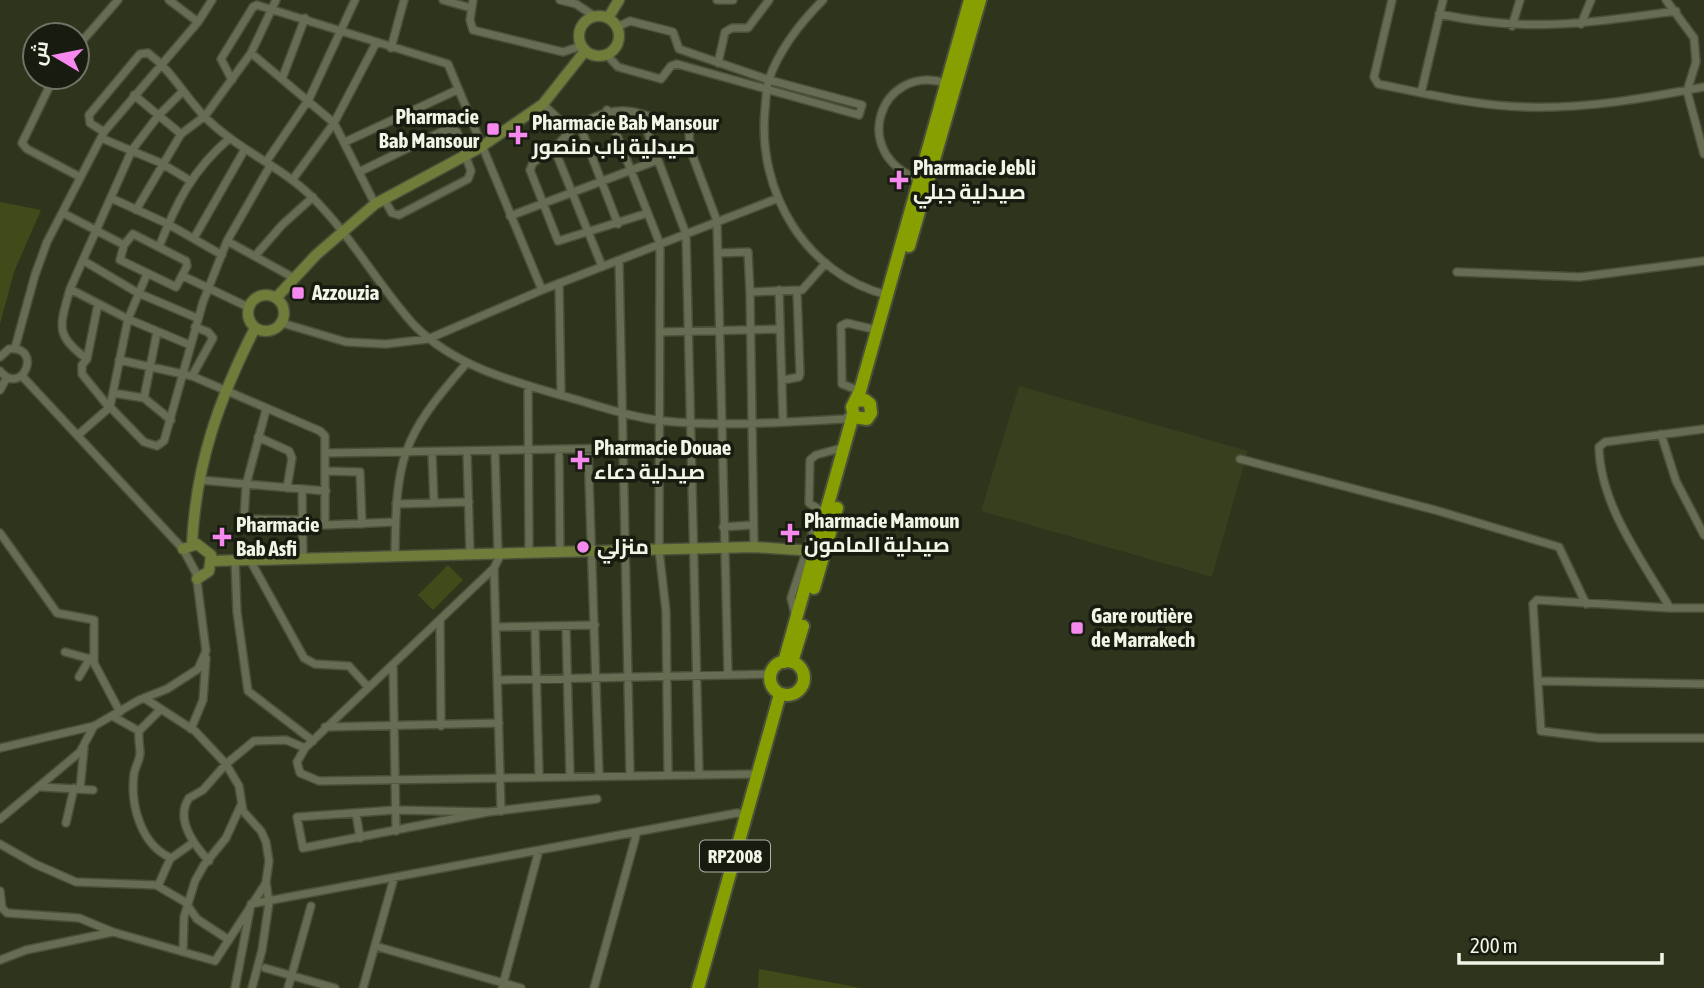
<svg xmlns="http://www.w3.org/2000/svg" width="1704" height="988" viewBox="0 0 1704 988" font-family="'Asap Condensed',Cairo,sans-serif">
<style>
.built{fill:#373f1f}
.green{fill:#414b1a}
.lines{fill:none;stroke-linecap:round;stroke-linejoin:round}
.street-casing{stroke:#4b503b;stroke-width:10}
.secondary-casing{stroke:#4b503b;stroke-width:13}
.highway-casing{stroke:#4b503b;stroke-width:16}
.street{stroke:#666d52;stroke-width:7}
.secondary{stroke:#707c3a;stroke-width:10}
.highway{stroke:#879f01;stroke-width:12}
.poi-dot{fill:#f589ee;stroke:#181b10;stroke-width:2.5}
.labels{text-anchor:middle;stroke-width:7;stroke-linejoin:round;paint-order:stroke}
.shield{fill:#181b10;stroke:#b0b4a6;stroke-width:2}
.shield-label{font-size:19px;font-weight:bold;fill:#f1f5e6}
.poi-label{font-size:21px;font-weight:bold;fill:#f1f5e6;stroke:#181b10;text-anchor:start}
</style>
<rect width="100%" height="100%" fill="#2f341c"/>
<path class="built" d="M1019,386L1248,451L1212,577L981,511Z"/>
<path class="green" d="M0,202L41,210L14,272L0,324Z
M448,565L463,580L433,610L418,595Z
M759,969L861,988H758Z"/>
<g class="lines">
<g class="street-casing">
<path id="street" d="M169,0L198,22
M443,0L471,8
M473,0L470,20L473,30L563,52L581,46
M560,0L576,4L594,16
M717,0H733
M823,0C801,22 780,48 769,79C766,88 766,100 765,110C757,191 805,274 887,295
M1392,0L1374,77L1378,84C1428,94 1477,106 1527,107C1585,109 1647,98 1704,87
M1666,0L1694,38L1696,62L1687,91L1704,154
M1439,14C1528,33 1587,23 1676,11
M1581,24L1591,0
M1512,26L1520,0
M77,47L118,0
M391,48L404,0
M251,53L334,123L375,204
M607,55L618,67L661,79L671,66L677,64L859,115L862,105L769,80L679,49L673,32L630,21L617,27
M718,63L725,32L732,28H748L769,0
M54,77L22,143L27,149L80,177
M282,79L305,18
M232,80L221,59L253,7L257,5L448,64L542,290
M183,91L158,116L132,150L70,289L128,319L190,345
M1421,93L1443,0
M134,95L181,134
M543,104L571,131C619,96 638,114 689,130L690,149L717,221L728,675
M607,110L660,244L659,550L666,611L668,773
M641,115L686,234L699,774
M580,126L618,224
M571,131L554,148L602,266
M104,132L90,123L89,115L140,54L148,53C171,70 184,95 204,116C236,149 279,165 311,196C351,235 377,284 414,325C458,370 523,384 581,401C608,409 636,418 664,421C723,427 785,422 845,419L851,414
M101,138L161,163L189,180
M345,142L457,90
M554,148L533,163L530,170L558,241L648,213
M266,162L309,99L355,0
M359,172L449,128L457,132L471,171L468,179L399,215L392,213L384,199
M293,179L334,123L376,43
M919,179C849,155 879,63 946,83
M111,198L168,224L222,255
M136,210L181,134L205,116L251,53L276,0
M63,213L124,245
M510,216L658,160
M133,234L186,261L187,266L176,287L120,260L124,245Z
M194,238L245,149
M227,241L294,278
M159,247C176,203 193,169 230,138
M718,253L748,252L750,292
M255,256L282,225L313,197
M619,260L630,774
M84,261L138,293L197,318
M1457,272L1580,277L1704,261
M183,276L248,307
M559,283L561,395
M70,289C60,326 54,335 87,359L98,304
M779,290L783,422
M282,323L346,342L386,344L428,339L542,290L776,199
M660,332L780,329
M15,348L35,275L47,242L104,132L198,22L212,0
M0,357L9,349C44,346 22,398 0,371
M87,359L82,365V374L108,406
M119,360L192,376L320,431L325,436V453L624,448
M192,376L213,338L208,332L195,327
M783,380L799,377L800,374L797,291
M528,386L529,553
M0,390L7,377
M860,391L842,384L841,326L847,323L877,330
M113,393L144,398L171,420
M144,398L157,332
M110,407L144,442L157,446L164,441L203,302L227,241L270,166
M266,410L246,485L244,519L303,520L325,525L395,522
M1661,434L1676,481L1704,535
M78,435L110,407L128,319L147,274
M258,437L289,451L292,458L287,488
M588,449L599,774
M559,450L560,552
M467,452L470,554
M495,452L498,554
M432,453L434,503
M1240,459L1435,510L1559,547L1586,604
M326,471L360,472L362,524
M200,480L326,491
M302,489L303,558
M396,504L469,502
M325,525V453
M723,527L752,525
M0,533L57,613L94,620V663L120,712
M754,547L750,292L802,290L826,263
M501,554L494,568L501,811
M395,556C396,458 401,438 466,364
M235,560L237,612L248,691L313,741
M250,560L304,658L315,664L349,666L368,687
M494,568L305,748L297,762L300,773L319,781L758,774
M1670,608C1642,560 1600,505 1599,447L1605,442L1704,429
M1704,608H1670L1537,600L1533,604L1541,731L1599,738H1704
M795,614L791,598L820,510L809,503L810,460L816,455L845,447
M440,620L441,726
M496,627L595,625
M535,627L539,776
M566,627L570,775
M65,652L94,660
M393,665L396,831
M79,677L90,658
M498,680L771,674
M1540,681L1704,684
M144,698L195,731L226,764L239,786L243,811L261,831L266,842L269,861L266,882L269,903L262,950L252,988
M161,709L139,731C138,739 140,746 140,753C140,760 135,767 134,774C130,805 141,845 171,858
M112,716L139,731
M325,727L499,723
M191,729L203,700L206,658
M0,748L94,726L139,700L167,689L198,669L206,651L196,573L183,549L22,376
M42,787L93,790
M80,789L84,748
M488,812L395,810L297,817L303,848L488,812L597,799
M356,813L360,838
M0,819L80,752L94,726
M66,823L74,788
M0,844L35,864L76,882L156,885L185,902L197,919L229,940
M209,861C194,845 175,819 189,798L203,790L226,764L254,741L286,740L305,748
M158,886L170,859L194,842
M0,891L2,908L7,913L79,918L113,932L215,961L266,883
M375,946L521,988
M183,952L184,917L195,881L204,865L226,838L241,805
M0,960L26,950L113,932
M265,968L335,988
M235,988L251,904L737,813L746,815
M288,988L311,906
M363,988L394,878
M502,988L539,850
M594,988L637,832"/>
</g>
<g class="secondary-casing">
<path id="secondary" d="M579 36a20 20 0 1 1 40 0a20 20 0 1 1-40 0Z
M608,18L619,0
M248 313a18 18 0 1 1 36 0a18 18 0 1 1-36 0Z
M276,298L316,255L375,204L481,147L543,104L585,51
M192,544C196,463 219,399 255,328
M183,549L197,544L211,555L209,571L197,579
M212,561L754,547L815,551"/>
</g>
<g class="highway-casing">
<path id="highway" d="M909,246L980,0
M856,401L865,400L870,404L871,413L867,419L854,417L852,407L860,391L970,0
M814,588L837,508
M770 678a17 17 0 1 1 34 0a17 17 0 1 1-34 0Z
M784,662L853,415
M792,662L803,626
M698,988L780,694"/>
</g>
<use href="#street" class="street"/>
<use href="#secondary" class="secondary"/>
<use href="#highway" class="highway"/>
</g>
<g class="poi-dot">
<rect x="486" y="122" width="14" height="14" rx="3.5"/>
<path d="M514.5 124.5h7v7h7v7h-7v7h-7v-7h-7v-7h7z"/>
<path d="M895.5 169.5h7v7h7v7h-7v7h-7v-7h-7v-7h7z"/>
<rect x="291" y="286" width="14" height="14" rx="3.5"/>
<path d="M576.5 449.5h7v7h7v7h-7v7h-7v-7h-7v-7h7z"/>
<path d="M786.5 522.5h7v7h7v7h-7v7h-7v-7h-7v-7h7z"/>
<path d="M218.5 526.5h7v7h7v7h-7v7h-7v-7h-7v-7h7z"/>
<circle cx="583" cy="547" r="7"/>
<rect x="1070" y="621" width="14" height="14" rx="3.5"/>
</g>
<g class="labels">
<rect class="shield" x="700" y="840.5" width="70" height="31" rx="5"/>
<g class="shield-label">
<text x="735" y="863">RP2008</text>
</g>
<g class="poi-label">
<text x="479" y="124" text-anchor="end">Pharmacie<tspan x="479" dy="24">Bab Mansour</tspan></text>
<text x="532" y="130">Pharmacie Bab Mansour<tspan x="532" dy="24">صيدلية باب منصور</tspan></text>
<text x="913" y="175">Pharmacie Jebli<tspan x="913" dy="24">صيدلية جبلي</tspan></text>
<text x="312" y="300">Azzouzia</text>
<text x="594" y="455">Pharmacie Douae<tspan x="594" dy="24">صيدلية دعاء</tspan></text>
<text x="804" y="528">Pharmacie Mamoun<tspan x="804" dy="24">صيدلية المامون</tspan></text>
<text x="236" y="532">Pharmacie<tspan x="236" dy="24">Bab Asfi</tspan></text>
<text x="597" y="554">منزلي</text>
<text x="1091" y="623">Gare routière<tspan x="1091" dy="24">de Marrakech</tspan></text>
</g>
</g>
<g transform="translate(56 56) rotate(280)"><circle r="33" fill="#181b10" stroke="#6f7266" stroke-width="2"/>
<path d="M0-5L12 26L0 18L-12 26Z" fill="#f589ee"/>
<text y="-10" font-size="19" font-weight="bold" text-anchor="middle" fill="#f1f5e6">ش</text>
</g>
<path d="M1459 953v10h203v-10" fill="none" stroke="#f1f5e6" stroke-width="3.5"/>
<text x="1470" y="953" font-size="21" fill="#f1f5e6" stroke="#181b10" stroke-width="5" paint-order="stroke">200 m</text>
</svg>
